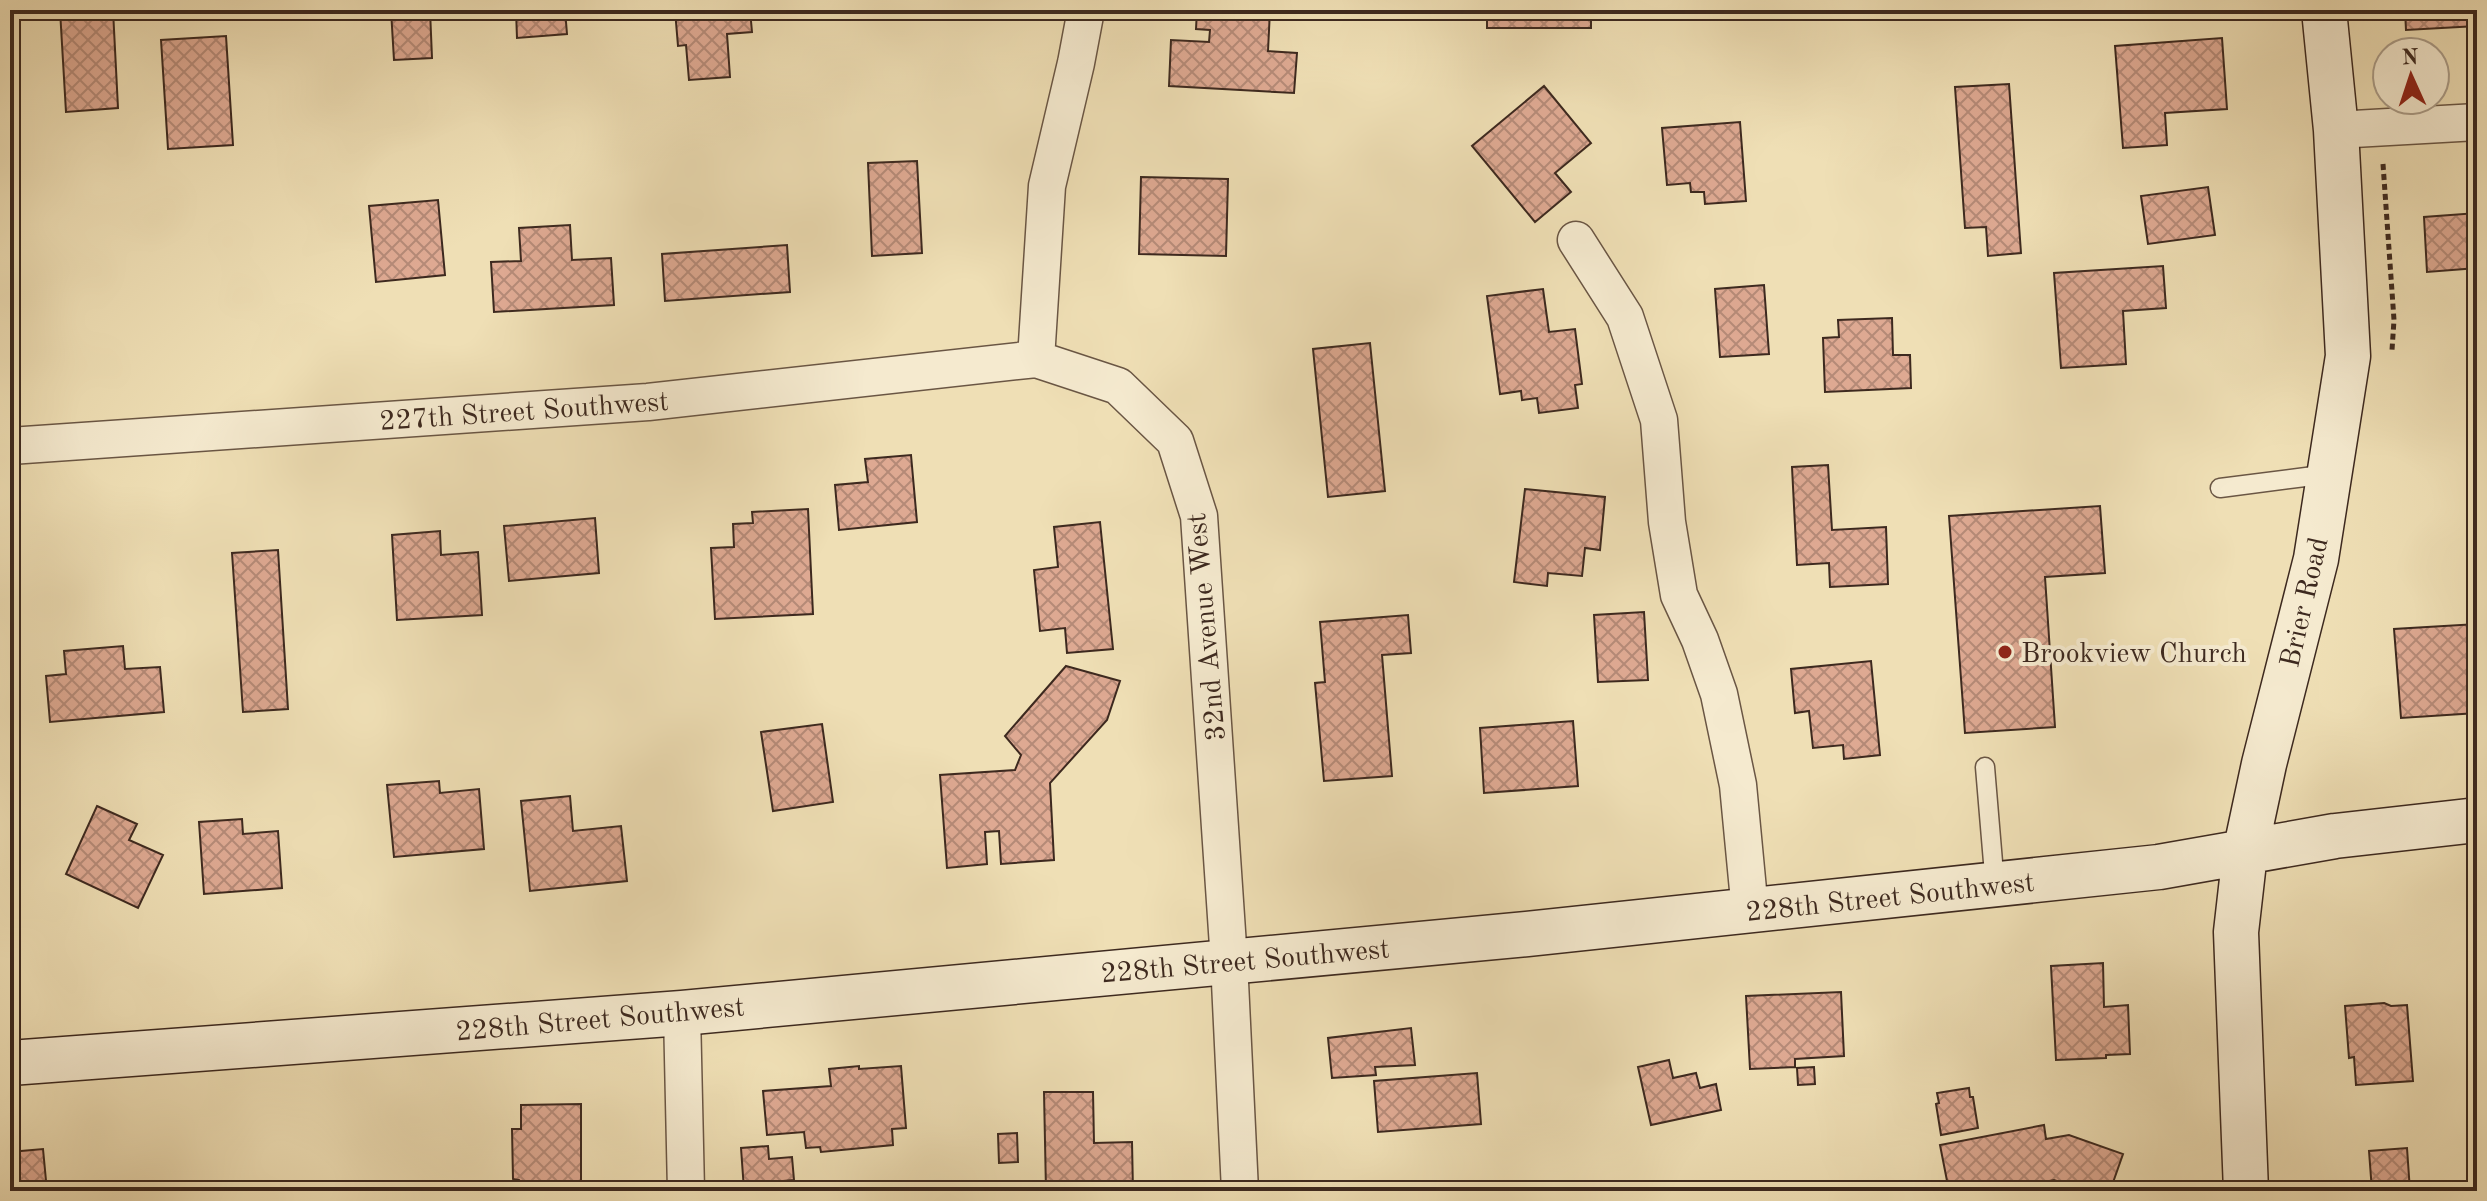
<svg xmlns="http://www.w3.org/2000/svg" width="2487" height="1201" viewBox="0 0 2487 1201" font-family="'Old Standard TT',serif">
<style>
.building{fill:url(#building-cross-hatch);stroke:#3d291f;stroke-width:2}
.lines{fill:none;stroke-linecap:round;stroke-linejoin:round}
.lane-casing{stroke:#6a5644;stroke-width:21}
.street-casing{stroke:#6a5644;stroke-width:39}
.secondary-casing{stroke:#3d291f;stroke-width:47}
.path{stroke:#3d291f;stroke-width:5;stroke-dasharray:6 4;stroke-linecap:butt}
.lane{stroke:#f5eacf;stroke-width:18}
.street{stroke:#f5eacf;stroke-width:36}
.secondary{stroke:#f5eacf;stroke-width:44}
.poi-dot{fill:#8f2418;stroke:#f5eacf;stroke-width:3}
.labels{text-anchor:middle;stroke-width:8;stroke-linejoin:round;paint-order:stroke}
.street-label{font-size:28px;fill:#3d291f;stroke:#f5eacf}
.poi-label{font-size:28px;fill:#3d291f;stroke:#f5eacf;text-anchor:start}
</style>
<defs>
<pattern id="building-cross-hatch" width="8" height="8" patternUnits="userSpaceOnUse" patternTransform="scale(2)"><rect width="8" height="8" fill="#dea992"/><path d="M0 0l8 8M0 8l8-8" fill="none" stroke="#b58a77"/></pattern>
</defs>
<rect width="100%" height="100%" fill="#efdfb5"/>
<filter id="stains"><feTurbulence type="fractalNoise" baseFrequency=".0025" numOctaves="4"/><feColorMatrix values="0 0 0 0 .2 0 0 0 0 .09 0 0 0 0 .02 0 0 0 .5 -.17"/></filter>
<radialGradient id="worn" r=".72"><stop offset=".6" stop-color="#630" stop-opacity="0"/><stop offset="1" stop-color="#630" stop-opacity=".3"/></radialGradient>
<path class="building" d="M60,10H113L118,108L66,112Z
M391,10H430L432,58L394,60Z
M516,10H565L567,34L517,38Z
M675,10H750L752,32L727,34L730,77L689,80L686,45L678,46Z
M1197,10H1270L1268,51L1297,53L1294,93L1169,86L1171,40L1209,42L1210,30L1196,29Z
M1487,10H1591V28H1487Z
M2405,10H2477V26L2406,30Z
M226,36L233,145L168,149L161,40Z
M2222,38L2227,109L2165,113L2167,145L2123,148L2115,46Z
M2009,84L2021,253L1988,256L1986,227L1965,228L1955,87Z
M1544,86L1591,143L1555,173L1571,192L1535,222L1472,146Z
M1740,122L1746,201L1705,204L1704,192H1691L1690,183L1667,185L1662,128Z
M917,161L922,253L872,256L868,163Z
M1141,177L1228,179L1226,256L1139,254Z
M2208,187L2215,235L2148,244L2141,196Z
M438,200L445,275L376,282L369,206Z
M2477,213V268L2427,272L2424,217Z
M570,225L572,260L611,258L614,305L494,312L491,262L521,261L519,228Z
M787,245L790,292L665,301L662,254Z
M2163,266L2166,308L2123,311L2126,364L2061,368L2054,273Z
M1764,285L1769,354L1720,357L1715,289Z
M1543,289L1549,332L1575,329L1582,384L1575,385L1578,408L1539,413L1537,398L1522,400L1521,391L1500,394L1487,296Z
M1892,318L1893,355H1910L1911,388L1825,392L1823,338L1839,337L1838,320Z
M1370,343L1385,491L1328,497L1313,349Z
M2473,400H2477V454Z
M911,455L917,522L839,530L835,485L868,482L865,459Z
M1828,465L1832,530L1886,527L1888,584L1830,587L1829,563L1797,565L1792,467Z
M1525,489L1605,497L1600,550L1585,548L1582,576L1548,573L1547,586L1514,582Z
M2100,506L2105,573L2045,577L2055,727L1965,733L1949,516Z
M808,509L813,614L715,619L711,548L734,547L733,524L753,523L752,512Z
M595,518L599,573L509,581L504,526Z
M1100,522L1113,649L1067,653L1065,628L1040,631L1034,570L1058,567L1054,527Z
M440,531L441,555L478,552L482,615L397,620L392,535Z
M278,550L288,709L243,712L232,553Z
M1644,612L1648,680L1598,682L1594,615Z
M1408,615L1411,653L1382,655L1392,776L1324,781L1315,683L1325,682L1320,622Z
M2477,624V713L2401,718L2394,629Z
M123,646L125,669L160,667L164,712L50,722L46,676L66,674L64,651Z
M1871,661L1880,755L1844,759L1843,745L1813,748L1809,711L1795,713L1791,669Z
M1066,666L1120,681L1107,720L1050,783L1054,860L1001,864L999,831L985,832L987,864L947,868L940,775L1015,770L1021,755L1005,736Z
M1573,721L1578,786L1484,793L1480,728Z
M822,724L833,802L773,811L761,732Z
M439,781L440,793L479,789L484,849L394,857L387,785Z
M570,796L573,831L621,826L627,881L530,891L521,801Z
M97,806L137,824L129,840L163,855L138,908L66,874Z
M242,819L243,834L278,831L282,888L204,894L199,822Z
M2103,963L2104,1007L2128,1005L2130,1054L2106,1055V1058L2056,1060L2051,966Z
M1841,992L1844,1056L1795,1059V1067L1750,1069L1746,996Z
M2384,1003L2391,1006L2407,1005L2413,1081L2356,1085L2354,1057L2349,1058L2345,1006Z
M1411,1028L1415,1065L1375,1067L1376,1075L1332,1078L1328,1038Z
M1669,1060L1673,1078L1696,1073L1700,1088L1716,1084L1721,1110L1651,1125L1638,1067Z
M859,1066V1069L901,1066L906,1128L892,1129L893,1145L821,1152L820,1147L806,1148L804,1132L767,1135L763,1091L831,1086L829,1069Z
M1814,1067L1815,1084L1798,1085L1797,1068Z
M1477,1073L1481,1124L1378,1132L1374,1081Z
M1969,1088L1970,1097H1973L1978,1128L1941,1135L1936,1104L1939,1103L1937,1093Z
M1044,1092H1093L1094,1143L1132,1142L1133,1191H1046Z
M581,1104V1191H519V1180L513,1179L512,1129H521V1105Z
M2044,1125L2046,1139L2069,1135L2123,1154L2110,1191H2085L2054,1180L1999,1191H1949L1940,1145Z
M1017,1133L1018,1162L999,1163L998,1134Z
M768,1146L769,1159L792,1157L794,1180L773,1182V1188L744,1190L741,1148Z
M2407,1148L2410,1191H2372L2369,1151Z
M43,1149L47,1191H10V1152Z"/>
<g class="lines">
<g class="lane-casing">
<path id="lane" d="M2220,488L2329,474
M1985,767L1995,886"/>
</g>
<g class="street-casing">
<path id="street" d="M1086,10L1076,63L1047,186L1036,359L1118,386L1175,441L1199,516L1229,961L1240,1191
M2336,130L2477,122
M1576,240L1625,317L1659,420L1667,522L1679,595L1700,640L1719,694L1738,785L1750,911
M10,446L648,402L1036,359
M682,1013L686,1191"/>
</g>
<g class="secondary-casing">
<path id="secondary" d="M10,1063L682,1013L1527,934L2159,867L2335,836L2477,820
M2246,1191L2236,932L2245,853L2264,764L2316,559L2348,356L2336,130L2324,10"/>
</g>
<path class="path" d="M2383,164L2394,320L2392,350"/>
<use href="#lane" class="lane"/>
<use href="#street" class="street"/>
<use href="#secondary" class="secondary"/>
</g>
<circle class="poi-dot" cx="2005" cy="652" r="8"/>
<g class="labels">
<g class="street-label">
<text transform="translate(524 410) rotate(-4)" y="10">227th Street Southwest</text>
<text transform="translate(2303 602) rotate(-77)" y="10">Brier Road</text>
<text transform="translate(1205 627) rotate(-95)" y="10">32nd Avenue West</text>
<text transform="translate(1890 896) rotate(-6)" y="10">228th Street Southwest</text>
<text transform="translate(1245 960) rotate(-5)" y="10">228th Street Southwest</text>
<text transform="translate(600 1018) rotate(-5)" y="10">228th Street Southwest</text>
</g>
<g class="poi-label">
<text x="2021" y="662">Brookview Church</text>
</g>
</g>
<rect width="2487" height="1201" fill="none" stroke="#efdfb5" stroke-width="40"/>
<rect x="12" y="12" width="2463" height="1177" fill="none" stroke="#3d291f" stroke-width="4"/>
<rect x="20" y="20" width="2447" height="1161" fill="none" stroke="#3d291f" stroke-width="2"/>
<g transform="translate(2411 76) rotate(357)"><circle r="38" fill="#f5eacf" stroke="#ab9d89" stroke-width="2"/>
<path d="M0-6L14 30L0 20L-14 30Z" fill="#8f2418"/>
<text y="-12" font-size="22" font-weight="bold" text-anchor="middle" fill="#3d291f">N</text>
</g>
<rect width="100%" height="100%" filter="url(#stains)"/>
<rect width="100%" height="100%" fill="url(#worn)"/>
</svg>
